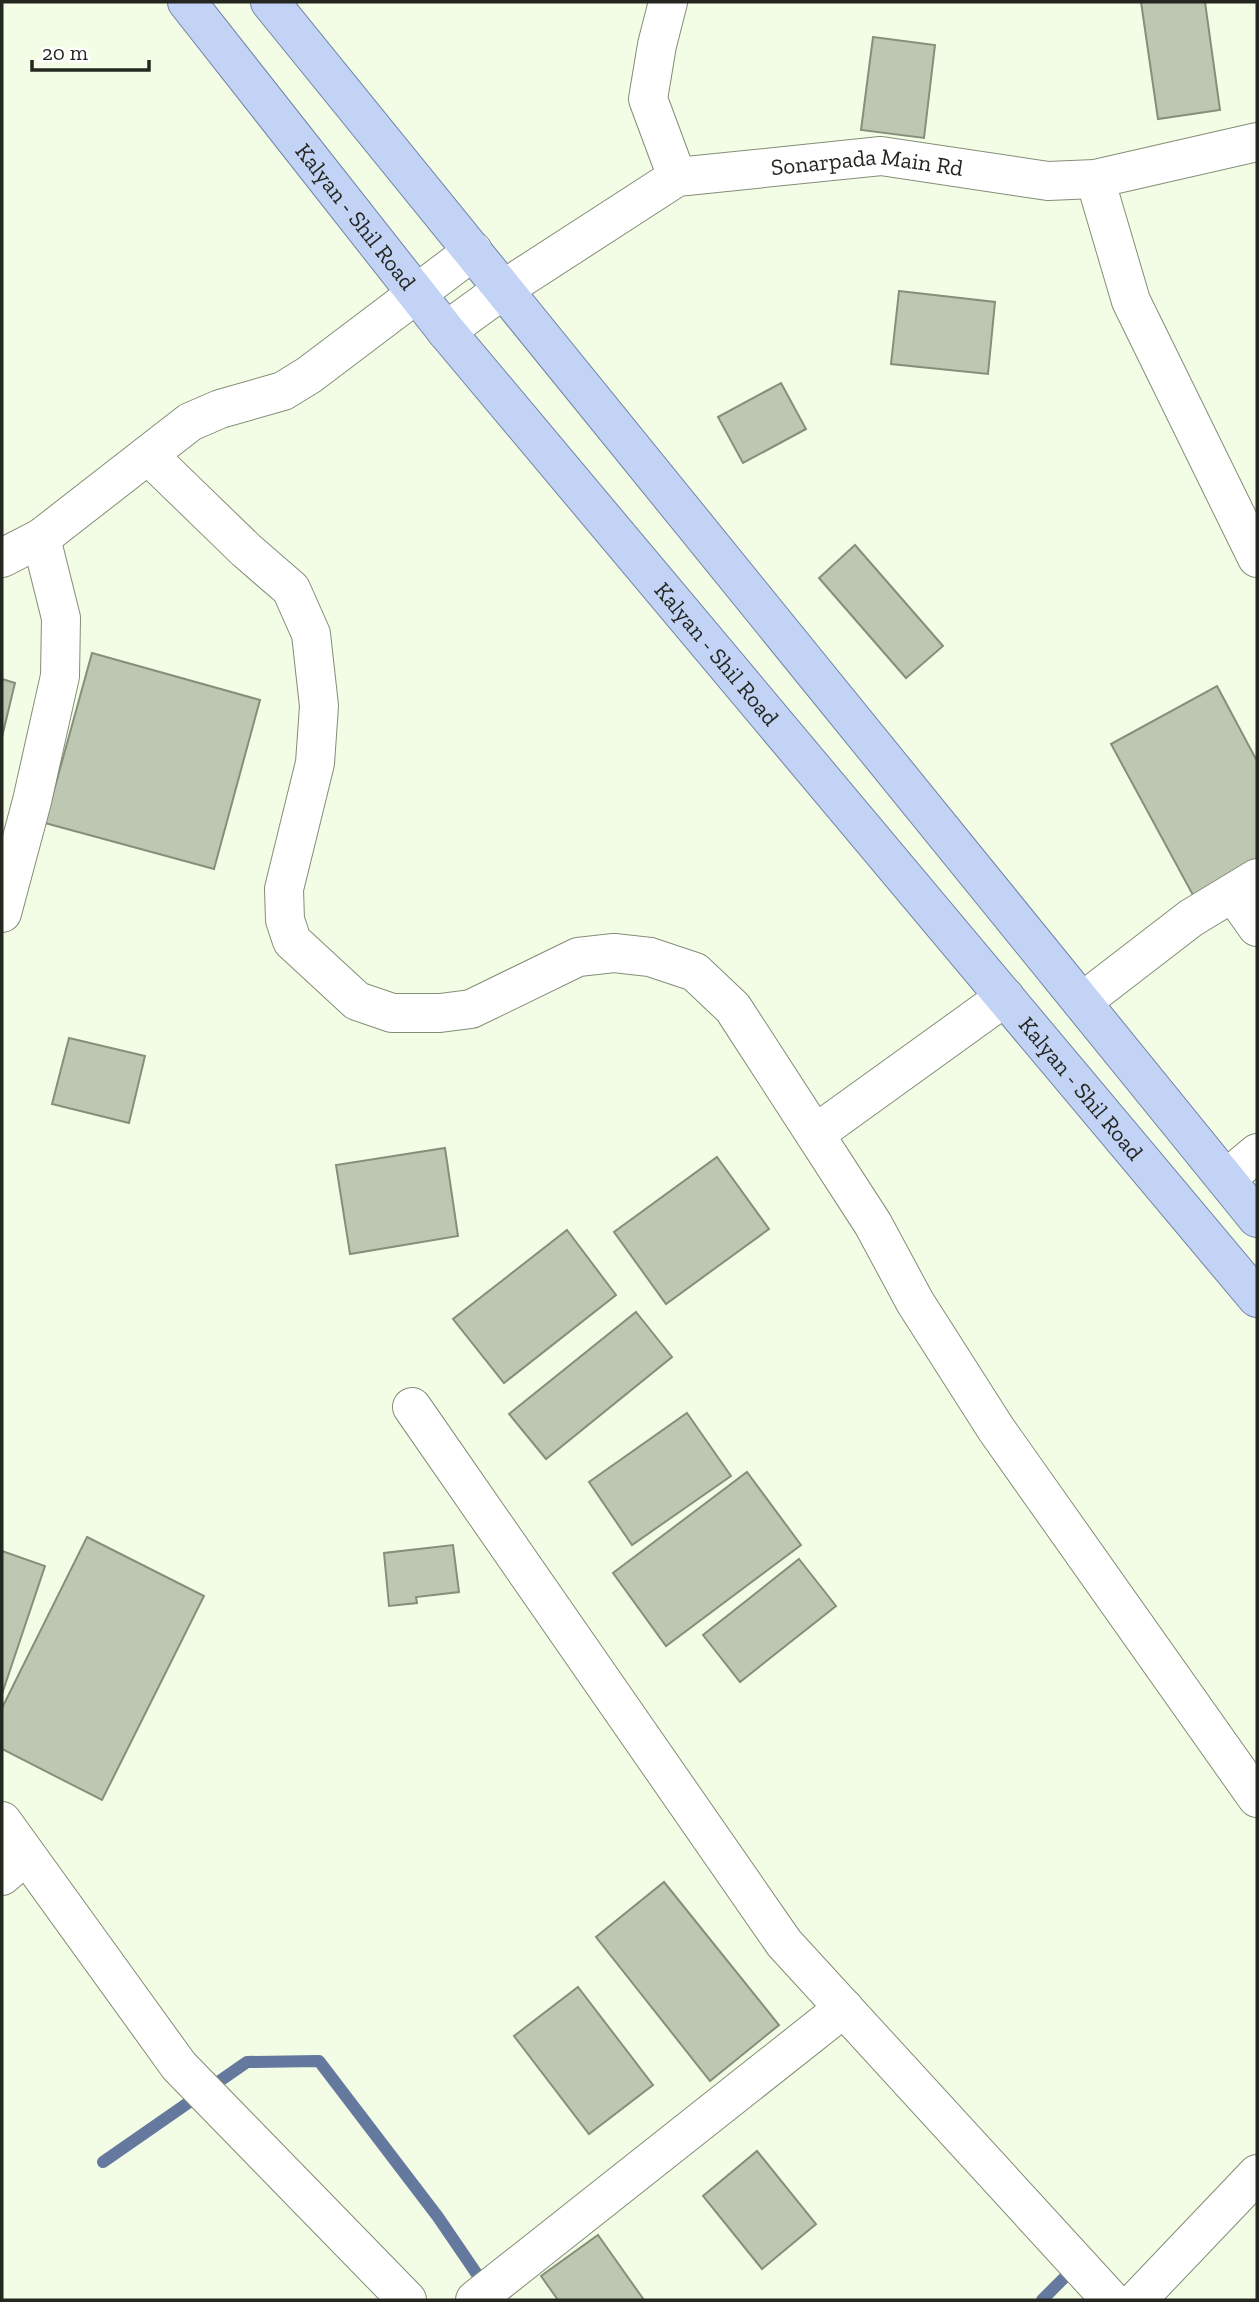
<svg xmlns="http://www.w3.org/2000/svg" width="1259" height="2302" viewBox="0 0 1259 2302" font-family="'Zilla Slab',serif">
<style>
.lines{fill:none;stroke-linecap:round;stroke-linejoin:round}
.stream{stroke:#65789e;stroke-width:12}
.building{fill:#bec7b1;stroke:#868f79;stroke-width:2}
.minor-casing{stroke:#848d77;stroke-width:40}
.major-casing{stroke:#7183a6;stroke-width:40}
.minor{stroke:#fff;stroke-width:38}
.major{stroke:#c2d3f5;stroke-width:38}
.labels{text-anchor:middle;stroke-width:5;stroke-linejoin:round;paint-order:stroke}
.street-label{font-size:23px;fill:#24271f;stroke:#fff}
</style>
<rect width="100%" height="100%" fill="#f3fde5"/>
<g class="lines">
<path class="stream" d="M103,2162L247,2062L319,2061L438,2217L485,2286
M1042,2300L1065,2277"/>
</g>
<path class="building" d="M1141,2H1205L1220,110L1158,119Z
M873,37L935,45L924,138L861,130Z
M899,291L995,302L988,374L891,364Z
M781,383L806,429L743,463L718,417Z
M855,545L943,646L906,678L819,578Z
M92,653L260,700L214,869L45,823Z
M2,679L15,683L2,737Z
M1217,686L1257,761V862L1194,897L1111,744Z
M69,1038L145,1056L129,1123L52,1104Z
M445,1148L458,1236L350,1254L336,1165Z
M717,1157L769,1229L666,1304L614,1232Z
M567,1230L616,1295L504,1383L453,1319Z
M636,1312L672,1357L546,1459L509,1414Z
M687,1413L731,1476L632,1545L589,1482Z
M747,1472L801,1545L666,1646L613,1573Z
M87,1537L204,1596L102,1800L2,1749V1708Z
M453,1545L459,1592L416,1597L417,1603L389,1606L384,1553Z
M2,1551L45,1566L2,1694Z
M799,1559L836,1606L740,1682L703,1635Z
M664,1882L779,2025L710,2081L596,1937Z
M578,1987L653,2085L589,2134L514,2036Z
M757,2151L816,2224L762,2269L703,2196Z
M598,2235L644,2300H558L541,2276Z"/>
<g class="lines">
<g class="minor-casing">
<g id="minor">
<path d="M668,2L657,45L648,99L677,177"/>
<path d="M1095,179L1131,301L1257,558"/>
<path id="s1" d="M446,331L504,289L677,177L881,156L1048,181L1095,179L1257,142"/>
<path d="M148,455L246,550L291,589L311,634L319,706L315,763L284,889L285,920L292,941L357,1001L392,1013H440L471,1009L578,957L614,953L650,957L695,972L733,1008L873,1224L915,1302L996,1429L1257,1798"/>
<path d="M2,558L41,538L190,422L220,409L283,391L309,375L473,251"/>
<path d="M1233,893L1257,927"/>
<path d="M2,913L32,801L60,676L61,618L41,538"/>
<path d="M1082,1002L1191,918L1257,878"/>
<path d="M815,1134L1005,997"/>
<path d="M1226,1179L1257,1153"/>
<path d="M412,1407L784,1943L1111,2300"/>
<path d="M2,1821L179,2066L407,2300"/>
<path d="M2,1876L26,1855"/>
<path d="M475,2300L844,2008"/>
<path d="M1137,2300L1257,2174"/>
</g>
</g>
<g class="major-casing">
<g id="major">
<path id="s2" d="M187,2L446,331L1257,1298"/>
<path d="M270,2L1257,1218"/>
</g>
</g>
<use href="#minor" class="minor"/>
<use href="#major" class="major"/>
</g>
<g class="labels">
<g class="street-label">
<text dy="8" stroke="none"><textPath href="#s1" startOffset="469">Sonarpada Main Rd</textPath></text>
<text dy="8" stroke="none"><textPath href="#s2" startOffset="273">Kalyan - Shil Road</textPath></text>
<text dy="8" stroke="none"><textPath href="#s2" startOffset="840">Kalyan - Shil Road</textPath></text>
<text dy="8" stroke="none"><textPath href="#s2" startOffset="1407">Kalyan - Shil Road</textPath></text>
</g>
</g>
<rect width="1259" height="2302" fill="none" stroke="#24271f" stroke-width="7"/>
<path d="M32 60v10h117v-10" fill="none" stroke="#24271f" stroke-width="3.5"/>
<text x="42" y="60" font-size="21" fill="#24271f" stroke="#ffffff" stroke-width="5" paint-order="stroke">20 m</text>
</svg>
